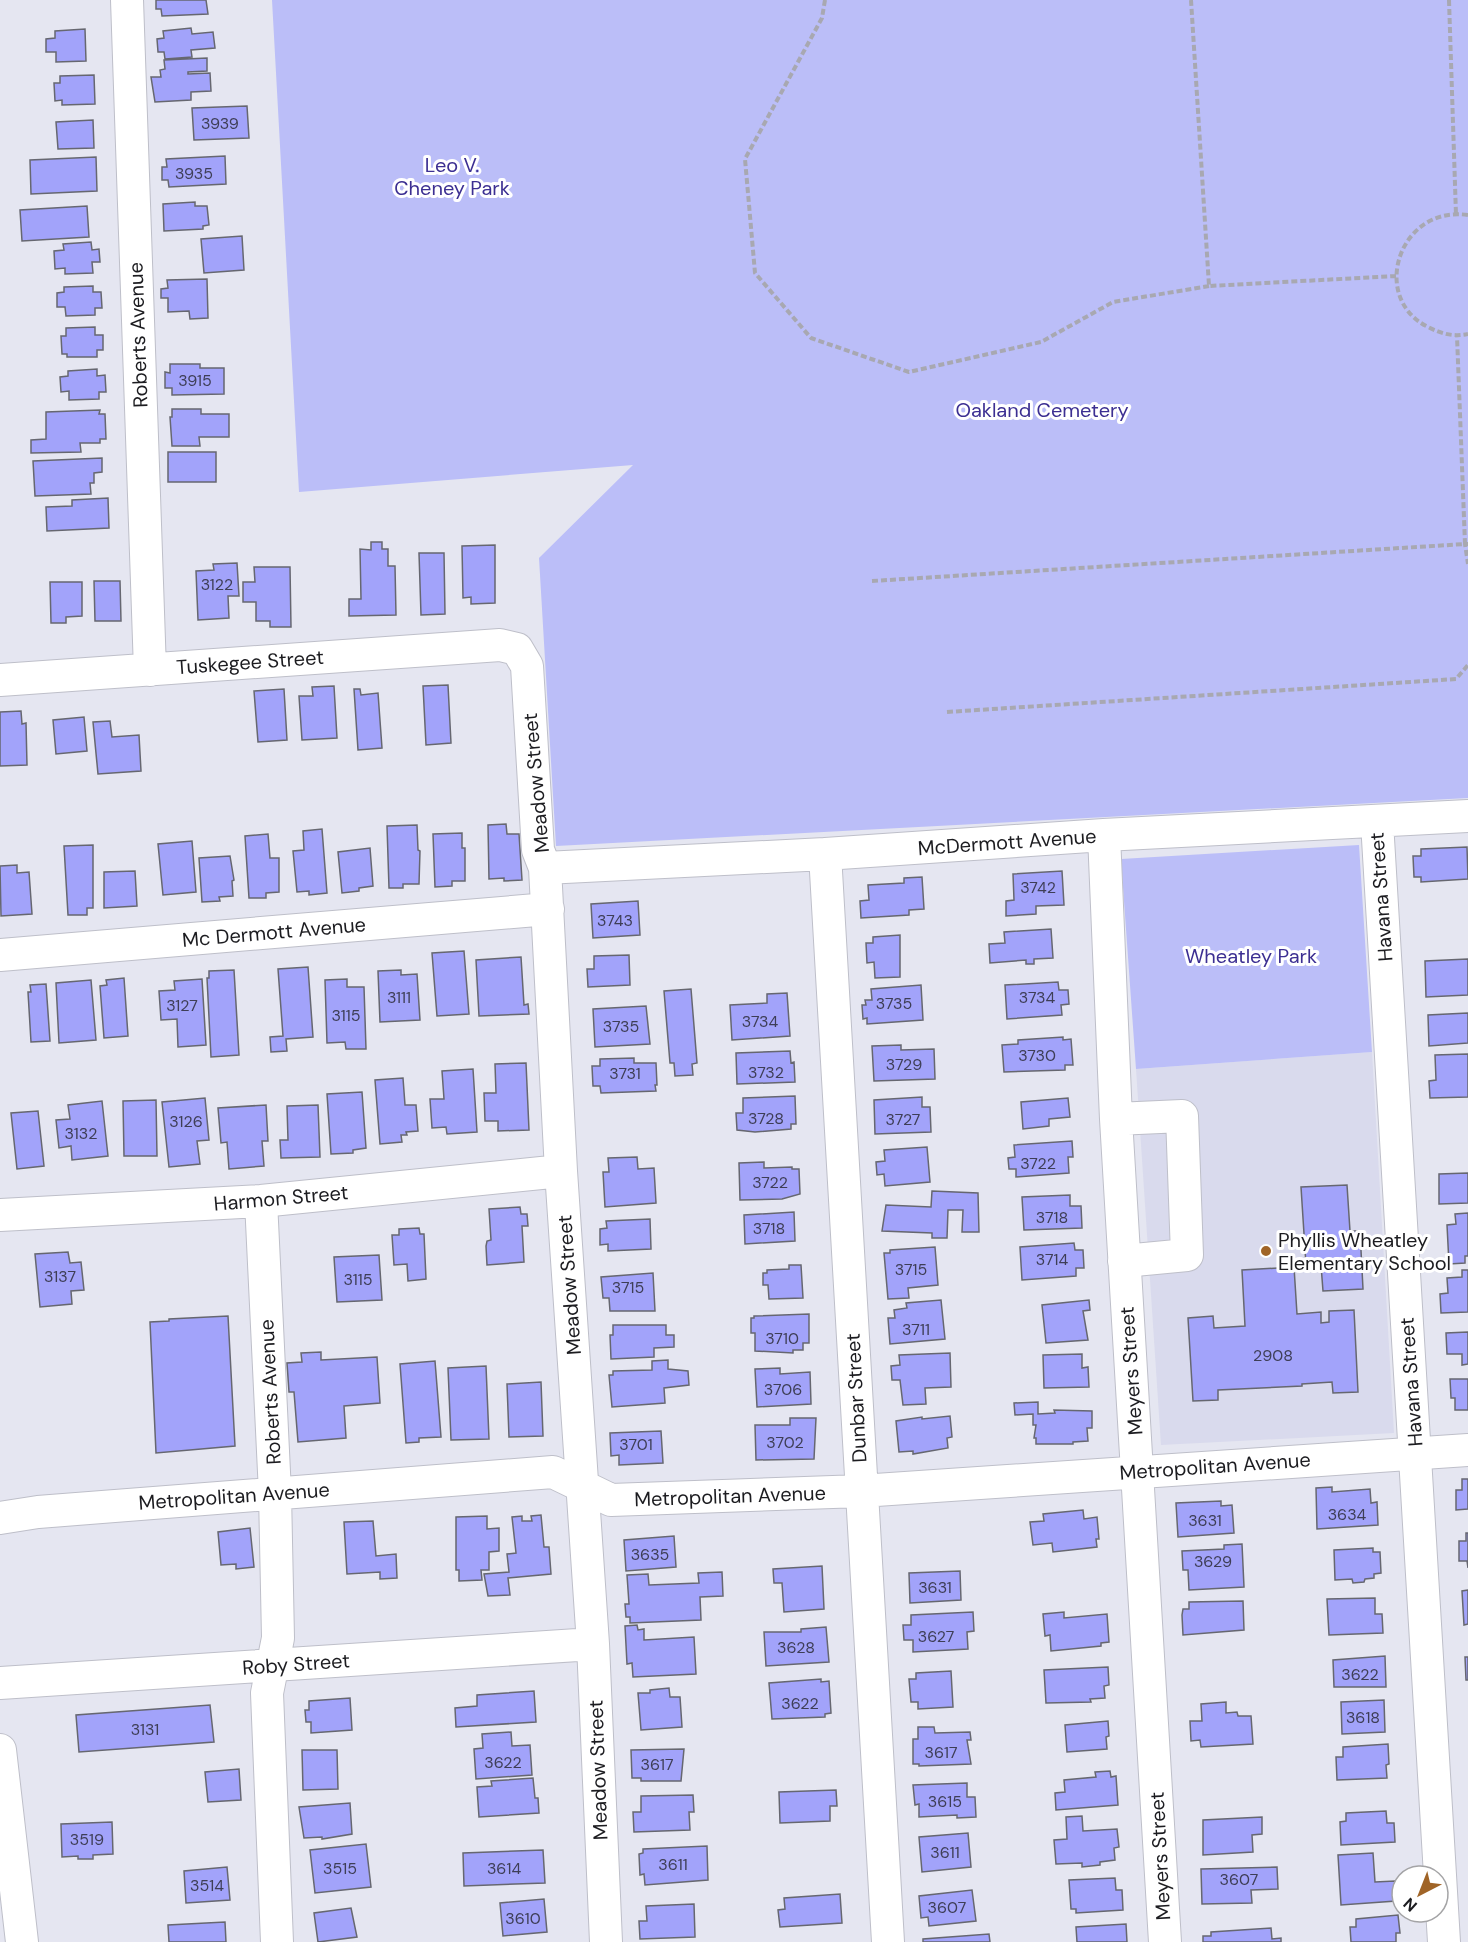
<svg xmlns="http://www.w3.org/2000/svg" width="1468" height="1942" viewBox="0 0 1468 1942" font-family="'DM Sans',sans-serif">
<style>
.built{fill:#d9daed}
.green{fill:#bbbef8}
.building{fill:#a2a3fa;stroke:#666770;stroke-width:1.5}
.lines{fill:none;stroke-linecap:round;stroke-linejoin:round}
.minor-casing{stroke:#bebfc9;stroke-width:34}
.path{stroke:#a8a8b1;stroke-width:4;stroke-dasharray:6 3;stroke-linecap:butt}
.minor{stroke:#fff;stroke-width:32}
.poi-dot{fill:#a06427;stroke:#fff;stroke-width:2}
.labels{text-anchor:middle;stroke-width:6;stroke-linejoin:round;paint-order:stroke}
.number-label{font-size:16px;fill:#3e3e56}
.park-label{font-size:20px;fill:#3c2f92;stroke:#fff}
.street-label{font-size:20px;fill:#1c1c20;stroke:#fff}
.poi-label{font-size:20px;fill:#1c1c20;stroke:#fff;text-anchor:start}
</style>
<rect width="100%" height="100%" fill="#e5e6f1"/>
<path class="built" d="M1372,1052L1394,1433L1161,1445L1136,1069Z"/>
<path class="green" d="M272,0H1468V798L556,846L539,558L633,465L299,492Z
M1359,845L1372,1052L1136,1069L1121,859Z"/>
<path class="building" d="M156,0H206L208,14L162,16L161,9H156Z
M191,28L192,34L213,32L215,48L191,50L192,57L165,59L164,52H158L157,39L164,38L163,31Z
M85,29L86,61L56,62V52H46V39L55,38V31Z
M207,58V71L188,72V74L210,73L211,91L191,92V100L155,102L151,77H161L160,70L165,69L164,60Z
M94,75L95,104L62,105V100L55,101L54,83H60V76Z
M247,106L249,138L194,140L192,108Z
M93,120L94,148L58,149L56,122Z
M225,156L226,184L169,187L168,180H162V167H167L166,159Z
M96,157L97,191L31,194L30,160Z
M195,202V206H207L209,225L203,226V229L164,231L163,204Z
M87,206L89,237L22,241L20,210Z
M242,236L244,270L204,273L201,239Z
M91,242L92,250L99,249L100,262H92L93,273L65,274V268L55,269L54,251L64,250L63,244Z
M207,279L208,318L190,319L189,311L168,312V298H161V289L168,288L167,280Z
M93,286V292H101L102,308H95V315L66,316L65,307H57V293L64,292V287Z
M95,327V335H103V350H97V357H67V354H62L61,336H66V328Z
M170,364H200V368H224V394L172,395V388H165V372L170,373Z
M97,369V376L105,375L106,392H99V399L69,400V391L61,392L60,377L68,376V371Z
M172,409H201V414H229V437H199L200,446H172L170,417H172Z
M100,410L99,414H105L106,439H100V443H80L81,452L31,453V440L46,439V412Z
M168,452H216V482H168Z
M102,458V472L94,473V483H90L91,494L35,496L33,461Z
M108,498L109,528L47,531L46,507L72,506V500Z
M371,542H382V549H388V566H395L396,615L349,616V599H361L360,549L371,550Z
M495,545V603L471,604V597L463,598L462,546Z
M419,553H444L445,614L421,615Z
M237,563L239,596H228L229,618L198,620L196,571L214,570L213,564Z
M254,567H290L291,627H270V621H256V602H243V582H255Z
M94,581H120L121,621H95Z
M50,582H82V616L66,617V623H51Z
M448,685L451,743L426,745L423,686Z
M334,686L337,738L302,740L299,696H313L312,687Z
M284,689L287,740L258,742L254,691Z
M354,689H360L361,695L378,693L382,748L358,750Z
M21,711L22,724L26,723L27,765L0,766V712Z
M84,717L87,751L56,754L53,720Z
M110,721L112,737L139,735L141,771L98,774L93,722Z
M506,824L507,834H519L522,880L504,881V878L489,879L488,825Z
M417,825L418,850L420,851L419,884H403V888H389L387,826Z
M322,829L327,893L309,895V891L297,892L293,851L304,850L303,831Z
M462,833V848H465V881H452V886L435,887L433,834Z
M268,834L270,858H279V892L266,893V898H249L245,836Z
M192,841L196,892L163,895L158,844Z
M93,845V908H87V915H68L64,846Z
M1467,847L1468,879L1421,882V877H1414L1413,856H1421V849Z
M370,848L373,886L359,888V891L342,893L338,852Z
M230,856L234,880L232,881L233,896L219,897L220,901L202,902L199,858Z
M17,865V873L29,872L32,914L1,916L0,866Z
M135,871L137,906L104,908V872Z
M1062,871L1064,905L1036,906V914L1006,916V901L1014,900L1013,874Z
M922,877L924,909L909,910V915L861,918L860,901L869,900L868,885L904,883V878Z
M638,901L640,935L593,938L591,904Z
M1051,929L1053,958L1034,959V964H1026V960L990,963L989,944L1005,943L1004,932Z
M900,935V977L875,978L874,962L867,963L866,943H873V937Z
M464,951L469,1014L437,1016L432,953Z
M629,955L630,985L588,987L587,969H594V956Z
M521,957L524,1005L528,1004L529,1014L479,1016L476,960Z
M1468,959V995L1426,997L1425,961Z
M308,967L313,1037L286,1039L287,1051L271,1052L270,1037L283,1036L278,969Z
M234,970L239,1055L211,1057L207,978H209V971Z
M401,970V975L417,974L420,1020L380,1022L378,971Z
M124,978L128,1036L104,1038L100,986L107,985L106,980Z
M202,979L206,1045L178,1047L177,1019L161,1020L159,991L175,990L174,981Z
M347,979V987H364L366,1049H346L345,1042L327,1043L325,980Z
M91,980L96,1040L59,1043L56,983Z
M1058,982L1059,990H1068L1069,1004L1061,1005L1062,1015L1007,1019L1005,985Z
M46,984L50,1041L31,1042L28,992H31L30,985Z
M921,985L923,1020L867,1024V1018L863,1019L862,1005H866L865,1000H872L871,989Z
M691,989L697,1063L692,1064L693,1075L675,1076L674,1063H670L664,991Z
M787,993L790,1036L732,1040L730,1005L767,1003V994Z
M646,1006L650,1044L595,1047L593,1009Z
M1468,1013V1043L1429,1046L1428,1015Z
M1063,1037V1040L1071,1039L1073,1065H1065V1070L1004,1072L1002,1045L1018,1044V1040Z
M901,1045V1050L934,1049L935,1079L874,1081L872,1046Z
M790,1051L791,1063L794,1062L795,1082L737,1084L736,1053Z
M1468,1054V1097L1430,1098L1429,1081L1436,1080L1435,1055Z
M634,1058V1063H656L657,1085H655L656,1091L601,1093L600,1086H593L592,1066H600V1059Z
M526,1063L529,1130L498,1131V1121H485L484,1093H496L495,1064Z
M473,1069L477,1132L447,1134L446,1127L432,1128L430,1099H444L442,1071Z
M403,1078L405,1105H416L418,1131L406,1132L407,1135H401L402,1142L380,1144L375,1080Z
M362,1092L366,1148L353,1150V1153L331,1154L327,1094Z
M795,1096L796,1124H791V1129L755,1132L737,1130L736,1113H743V1098Z
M922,1097V1107H930L931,1132L875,1134L874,1100Z
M205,1098L209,1140L197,1141L200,1164L169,1167L162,1102Z
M1068,1098L1070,1117L1049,1119V1126L1023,1129L1021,1102Z
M156,1100L157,1156H124L123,1101Z
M102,1101L108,1156L72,1160L71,1146L59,1148L56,1120L70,1119L68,1105Z
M266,1105L268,1141H262L264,1166L229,1169L227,1142L221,1143L218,1108Z
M318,1105L320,1157L281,1158L280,1140H288L287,1106Z
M38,1111L44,1166L17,1169L11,1113Z
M1072,1141L1073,1157H1068L1069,1173L1016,1177V1169H1009L1008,1158L1015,1157L1014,1145Z
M927,1147L930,1182L885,1186L884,1174L877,1175L876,1162L885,1161L884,1150Z
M637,1157L638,1169L654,1168L656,1203L605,1207L603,1172H609L608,1158Z
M764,1162V1168L792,1167V1169H799L800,1194L782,1199L740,1200L739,1163Z
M1468,1173V1203L1439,1204V1174Z
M1347,1185L1350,1231H1360L1363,1289L1323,1291L1321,1265H1306L1301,1187Z
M932,1191L978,1193L979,1232H962L963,1210H948L947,1238H932V1233L882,1231L886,1205L931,1207Z
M1070,1195V1206H1081L1082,1228L1024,1230L1022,1197Z
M520,1207L521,1214H527L528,1226H522L524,1262L487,1265L486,1246L487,1241L491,1240L489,1209Z
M794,1212L795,1241L745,1244L744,1215Z
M1468,1213V1256H1465V1263L1449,1264L1447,1225L1456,1224L1455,1214Z
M650,1219L651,1249L608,1251V1244L600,1245V1229L607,1228L606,1221Z
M419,1228L420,1234H424L426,1279L408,1281L407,1264L394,1265L392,1235H399V1229Z
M1074,1243L1075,1250H1083L1084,1268H1076V1276L1022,1280L1020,1247Z
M935,1247L938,1285L908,1288L909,1298L888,1299L884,1253H890V1250Z
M68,1252L70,1263L81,1262L84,1290L71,1291L72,1304L40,1307L35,1254Z
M379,1255L382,1300L337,1302L334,1257Z
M789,1265H801L803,1298L769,1299L768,1285H763V1273H767V1270L789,1269Z
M1294,1267L1297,1314L1321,1312V1323L1329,1322V1311L1354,1310L1358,1392L1333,1393L1332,1382L1302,1384V1386L1218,1390V1400L1193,1401L1188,1318L1213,1316L1214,1328L1245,1326L1242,1270Z
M1462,1270H1468V1312L1441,1313L1440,1294L1448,1293L1447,1278L1462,1277Z
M653,1273L655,1311H610L609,1298H603L601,1277Z
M941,1300L945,1339L890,1344L888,1318H895L894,1310L907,1308L906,1303Z
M1089,1300L1090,1310L1083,1311L1088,1340L1046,1343L1042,1305Z
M809,1314V1343H803V1350H793V1353L755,1351V1333H751V1318H754V1316Z
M228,1316L235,1446L156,1453L150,1322L169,1321V1319Z
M613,1325H666V1335H674V1347L654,1348V1357L611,1359L610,1335H613Z
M1468,1332V1364L1462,1365V1354H1447L1446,1333Z
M321,1352V1360L377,1357L380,1403L344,1406L346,1438L298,1442L294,1392H289L287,1363L302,1362L301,1353Z
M950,1353L951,1387L925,1388L926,1404L903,1405L900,1380H892L891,1366L900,1365L899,1355Z
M1082,1354V1368L1088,1367L1089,1387L1044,1388L1043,1355Z
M668,1360V1369L688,1371L689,1385L664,1388L665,1403L612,1407L609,1375H613V1371L652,1370V1361Z
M435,1361L441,1437L419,1438V1442L406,1443L400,1364Z
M486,1366L489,1439L451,1440L448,1368Z
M780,1368V1374L810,1372L811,1404L757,1407L755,1369Z
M1450,1379H1468V1410H1455V1398H1451Z
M541,1382L543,1436L509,1437L507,1384Z
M1038,1402V1414L1055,1413L1054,1410L1092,1411V1428H1087L1088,1441L1073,1442V1444H1036V1438H1034L1036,1425H1033V1414L1015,1415L1014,1403Z
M950,1416L952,1437L947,1438L948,1448L913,1454V1451L899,1452L896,1421L922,1417V1419Z
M790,1418H816L814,1459L756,1460L755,1425H790Z
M661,1431L663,1463L619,1465V1455L611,1456L610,1433Z
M1462,1479H1468V1509L1456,1510V1490H1462Z
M1332,1487V1492L1370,1489L1371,1503L1377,1502L1378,1525L1317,1529L1316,1488Z
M1221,1501V1506L1232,1505L1234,1533L1178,1537L1176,1503Z
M1083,1510L1084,1519L1097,1517L1099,1539H1096L1097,1547L1053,1552L1052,1543L1033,1545L1030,1522L1044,1521L1043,1514Z
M541,1515L544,1547H549L551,1574L508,1578L510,1595L488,1596L484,1574L509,1572L507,1554L516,1553L512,1517L522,1516V1521H532L531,1516Z
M487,1516V1529L499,1528V1551L489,1552V1570H481L482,1580L459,1581V1570H456V1517Z
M373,1521L376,1556L396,1554L397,1578L380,1579V1572L347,1574L344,1522Z
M250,1528L254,1567L236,1569V1564L221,1565L218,1532Z
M1466,1533H1468V1568L1467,1561H1459V1541H1466Z
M674,1536L676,1567L626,1571L624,1540Z
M1242,1544L1244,1587L1189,1590L1188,1570H1183L1182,1551L1224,1549V1545Z
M1373,1548V1552H1380L1381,1573L1374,1574V1578L1365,1579L1364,1582L1353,1583L1352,1579L1335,1580L1334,1550Z
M822,1566L824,1609L784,1612L782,1583H774L773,1569Z
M960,1571L961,1600L910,1603L909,1573Z
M722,1572L723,1596L700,1597L701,1620L630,1623V1617H626L625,1604H629L627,1575L648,1574L649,1585L699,1583L698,1573Z
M1468,1590V1624L1464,1625L1462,1591Z
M1375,1598V1614H1382L1383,1633L1329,1635L1327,1599Z
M1243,1601L1244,1630L1183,1635L1182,1615L1183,1609H1189V1602Z
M973,1612L974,1631L967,1632L968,1649L913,1652V1640H904L903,1625H911V1615Z
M1064,1612V1618L1107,1614L1109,1642L1101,1643V1646L1051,1651L1050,1635L1045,1636L1043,1614Z
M637,1625L638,1630L644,1629V1640L694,1637L696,1674L633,1677L632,1663L627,1664L625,1626Z
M826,1627L829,1662L766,1666L764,1632H801V1629Z
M1385,1656L1386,1687H1334L1333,1660Z
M1465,1657H1468V1680H1466Z
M1108,1667L1109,1685L1104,1686L1105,1698L1090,1699L1091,1702L1046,1703L1044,1670Z
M951,1671L953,1707L918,1709V1702H911L909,1679H916V1673Z
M821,1679V1682L829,1681L831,1713L825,1714V1717L772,1719L769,1683Z
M669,1688L670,1697H680L682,1727L641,1730L638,1693H650V1690Z
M534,1691L536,1722L456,1727L455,1708L477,1706V1695Z
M350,1698L352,1730L311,1733V1722H306L305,1710H309V1701Z
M1384,1700L1385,1732L1342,1734L1341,1702Z
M1226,1702V1713L1237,1712L1238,1716H1251L1253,1744L1201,1747L1200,1740L1191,1741L1190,1721H1202L1201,1704Z
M210,1705L214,1742L79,1752L76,1715Z
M1108,1721L1109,1736L1106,1737L1107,1749L1067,1752L1065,1725Z
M918,1727H934L935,1733L970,1732L971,1740H967L971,1764L919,1766V1764H913V1739H918Z
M511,1732L512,1746L530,1745L532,1775L476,1779L474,1749L483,1748L482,1734Z
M1388,1744L1389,1764L1386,1765L1387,1778L1337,1780L1336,1757H1343V1747Z
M684,1749L681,1781H641V1778H632L631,1750Z
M302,1750H337L338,1789L303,1790Z
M239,1769L241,1800L208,1802L205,1772Z
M1110,1771L1111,1777L1116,1776L1118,1805L1056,1810L1055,1793L1065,1792L1064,1780L1096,1777L1095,1772Z
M533,1778L535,1798H538L539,1813L479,1817L477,1787L492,1786L491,1781Z
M967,1783V1797H975L976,1817L957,1818V1815L919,1817V1804L915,1805L913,1785Z
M836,1790L837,1806H830V1821L780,1823L779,1792Z
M693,1795L694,1812H689L690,1830L634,1832L633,1812H641V1796Z
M350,1803L352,1834L322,1839V1837L304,1838L299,1807Z
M1386,1811L1387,1823H1394L1395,1842L1341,1845L1340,1822L1346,1821V1813Z
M1082,1816L1083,1831L1117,1829L1119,1847L1114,1848L1115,1860L1100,1862V1865L1082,1867V1863L1056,1864L1054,1840L1067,1839L1066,1817Z
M1262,1817V1834L1252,1835L1253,1852L1203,1855V1820Z
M112,1822L113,1854L93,1855V1859H78V1856L62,1857L61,1824Z
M968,1833L971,1867L922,1872L919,1837Z
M366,1844L371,1887L315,1893L310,1850Z
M707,1846L708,1880L645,1885L644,1874L640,1875L639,1854L643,1853V1849Z
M543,1850L545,1883L464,1886L463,1853Z
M1373,1853L1375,1882L1395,1881L1396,1901L1341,1905L1338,1855Z
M227,1867L230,1900L186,1903L184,1871Z
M1277,1867L1278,1889L1251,1890L1252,1903L1202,1904L1201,1869Z
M1115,1878L1116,1890H1122L1123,1910L1076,1913V1909H1071L1069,1880Z
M972,1890L976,1921L929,1926L928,1917L921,1918L919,1896Z
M840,1894L842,1923L780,1927L778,1910L785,1909L784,1898Z
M544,1899L547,1932L503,1936L500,1903Z
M694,1904L695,1937L640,1939L639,1921H647L646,1906Z
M351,1908L357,1937L318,1942L314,1913Z
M1398,1915L1400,1933H1396V1942H1351L1350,1927H1356V1919Z
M225,1922L226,1942H169L168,1925Z
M1126,1924L1127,1942H1077L1076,1927Z
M1271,1928L1272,1939L1281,1938V1942H1203V1936H1211V1932Z
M989,1934L990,1942H923V1939Z"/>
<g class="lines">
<g class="minor-casing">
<path id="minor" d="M127,0L150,670
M0,680L500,645L517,649L527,666L538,850L545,868L561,1171L593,1644L606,1942
M1377,822L1444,1942
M1104,835L1116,1119L1165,1942
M825,854L888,1942
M545,868L825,854L1104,835L1468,816
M0,955L548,909
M1116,1119L1182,1116L1187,1255L1124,1261
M261,1201L275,1493L278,1638L267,1693L277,1942
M0,1215L261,1201L561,1171
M0,1518L38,1512L553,1472L611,1500L861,1491L1468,1450
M0,1683C198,1671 395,1656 593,1644
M0,1750L22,1942"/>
</g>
<path class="path" d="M825,0L822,18L745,159L755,273L811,338L909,372L1041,342L1113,302L1209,286
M1191,0L1209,286L1396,276
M1449,0L1456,215
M1468,215C1399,205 1369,298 1428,327C1442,334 1453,337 1468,334
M1468,544H1465L1468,564
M872,581L1465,544L1457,336
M947,712L1456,679L1468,665"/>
<use href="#minor" class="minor"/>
</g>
<circle class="poi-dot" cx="1266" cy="1251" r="6"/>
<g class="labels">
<g class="number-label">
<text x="220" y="129">3939</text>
<text x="194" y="179">3935</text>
<text x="195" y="386">3915</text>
<text x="217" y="590">3122</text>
<text x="1038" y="893">3742</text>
<text x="615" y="926">3743</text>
<text x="399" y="1003">3111</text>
<text x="1037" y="1003">3734</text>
<text x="894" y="1009">3735</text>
<text x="182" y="1011">3127</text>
<text x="346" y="1021">3115</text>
<text x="760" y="1027">3734</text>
<text x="621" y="1032">3735</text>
<text x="1037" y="1061">3730</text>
<text x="904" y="1070">3729</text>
<text x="766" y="1078">3732</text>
<text x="625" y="1079">3731</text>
<text x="766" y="1124">3728</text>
<text x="903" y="1125">3727</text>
<text x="186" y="1127">3126</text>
<text x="81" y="1139">3132</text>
<text x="1038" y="1169">3722</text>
<text x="770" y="1188">3722</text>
<text x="1052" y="1223">3718</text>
<text x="769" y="1234">3718</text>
<text x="1052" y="1265">3714</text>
<text x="911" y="1275">3715</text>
<text x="60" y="1282">3137</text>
<text x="358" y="1285">3115</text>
<text x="628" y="1293">3715</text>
<text x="916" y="1335">3711</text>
<text x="782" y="1344">3710</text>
<text x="1273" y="1361">2908</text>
<text x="783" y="1395">3706</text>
<text x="785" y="1448">3702</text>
<text x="636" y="1450">3701</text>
<text x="1347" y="1520">3634</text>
<text x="1205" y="1526">3631</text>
<text x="650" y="1560">3635</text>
<text x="1213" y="1567">3629</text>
<text x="935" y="1593">3631</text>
<text x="936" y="1642">3627</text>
<text x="796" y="1653">3628</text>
<text x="1360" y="1680">3622</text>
<text x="800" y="1709">3622</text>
<text x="1363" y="1723">3618</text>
<text x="145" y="1735">3131</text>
<text x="941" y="1758">3617</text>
<text x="503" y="1768">3622</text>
<text x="657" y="1770">3617</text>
<text x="945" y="1807">3615</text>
<text x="87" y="1845">3519</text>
<text x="945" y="1858">3611</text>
<text x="673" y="1870">3611</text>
<text x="340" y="1874">3515</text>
<text x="504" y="1874">3614</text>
<text x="1239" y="1885">3607</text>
<text x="207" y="1891">3514</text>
<text x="947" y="1913">3607</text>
<text x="523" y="1924">3610</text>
</g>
<g class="park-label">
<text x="452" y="172">Leo V.<tspan x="452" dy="23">Cheney Park</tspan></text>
<text x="1042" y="417">Oakland Cemetery</text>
<text x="1251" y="963">Wheatley Park</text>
</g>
<g class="street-label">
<text transform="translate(138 335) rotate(-92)" y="7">Roberts Avenue</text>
<text transform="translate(250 662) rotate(-4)" y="7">Tuskegee Street</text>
<text transform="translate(536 783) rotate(-95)" y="7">Meadow Street</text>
<text transform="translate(1007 842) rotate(-4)" y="7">McDermott Avenue</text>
<text transform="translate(1381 897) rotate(-94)" y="7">Havana Street</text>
<text transform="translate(274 932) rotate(-5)" y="7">Mc Dermott Avenue</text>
<text transform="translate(281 1198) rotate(-5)" y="7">Harmon Street</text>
<text transform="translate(569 1285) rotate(-94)" y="7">Meadow Street</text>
<text transform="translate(1131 1371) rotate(-94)" y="7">Meyers Street</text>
<text transform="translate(1411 1382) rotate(-94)" y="7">Havana Street</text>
<text transform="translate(270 1392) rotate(-93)" y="7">Roberts Avenue</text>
<text transform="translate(856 1398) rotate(-93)" y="7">Dunbar Street</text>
<text transform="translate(1215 1466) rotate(-4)" y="7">Metropolitan Avenue</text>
<text transform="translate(234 1496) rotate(-4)" y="7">Metropolitan Avenue</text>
<text transform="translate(730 1496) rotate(-2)" y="7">Metropolitan Avenue</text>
<text transform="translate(296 1664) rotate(-4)" y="7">Roby Street</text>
<text transform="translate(598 1770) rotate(-92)" y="7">Meadow Street</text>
<text transform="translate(1160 1856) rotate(-93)" y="7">Meyers Street</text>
</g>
<g class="poi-label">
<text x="1278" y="1247">Phyllis Wheatley<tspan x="1278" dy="23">Elementary School</tspan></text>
</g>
</g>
<g transform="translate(1420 1894) rotate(222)"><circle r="28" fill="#ffffff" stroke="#a4a4a6" stroke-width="1.5"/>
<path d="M0-4.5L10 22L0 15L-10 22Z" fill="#a06427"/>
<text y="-9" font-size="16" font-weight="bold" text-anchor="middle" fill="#1c1c20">N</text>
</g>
</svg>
